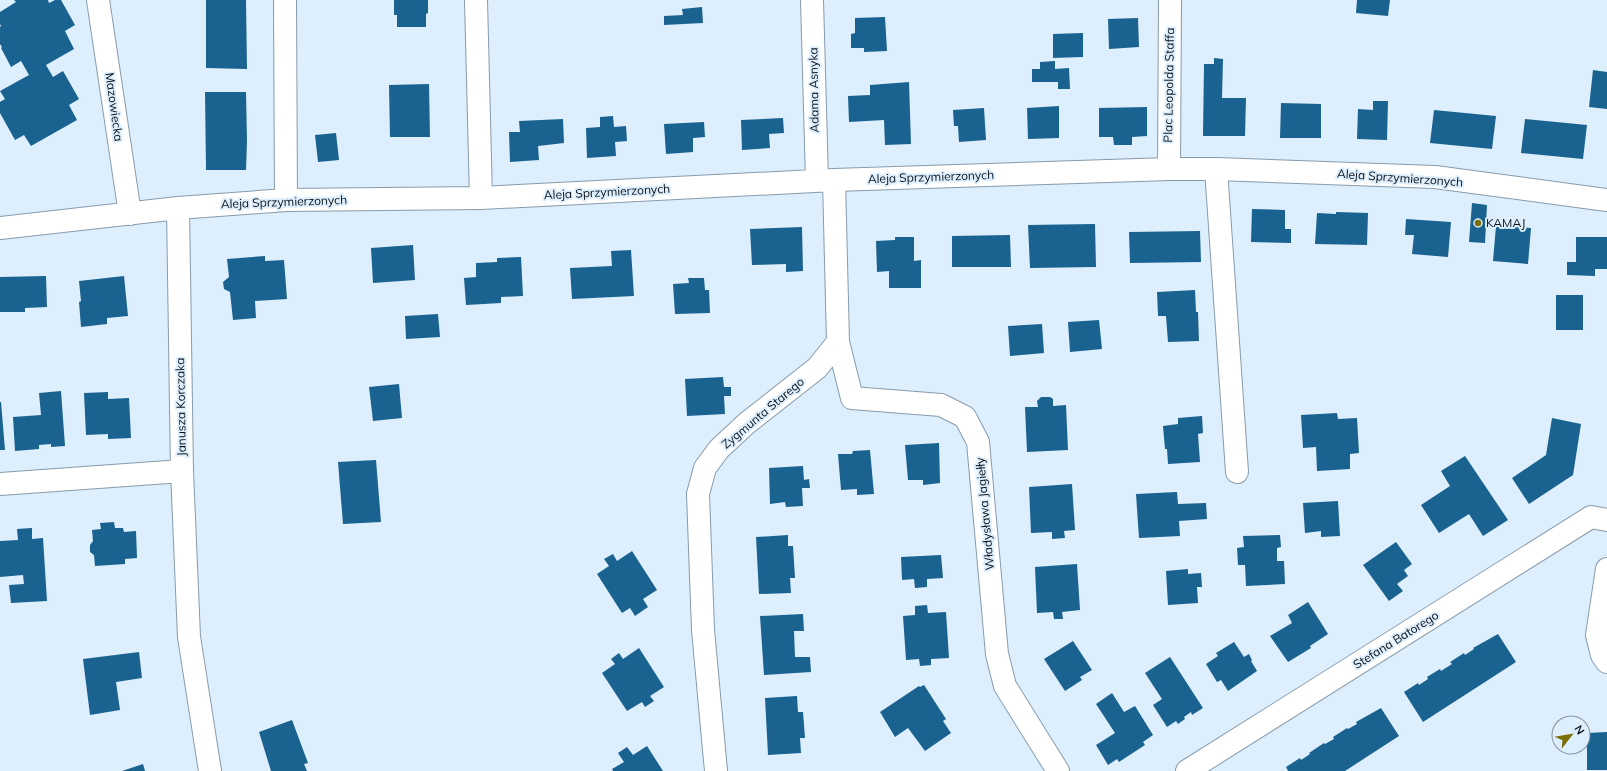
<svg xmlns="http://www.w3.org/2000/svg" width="1607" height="771" viewBox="0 0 1607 771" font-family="Mulish,sans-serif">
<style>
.building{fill:#1a6290}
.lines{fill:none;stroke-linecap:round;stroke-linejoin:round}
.minor-casing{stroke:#879bab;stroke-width:24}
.minor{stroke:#fff;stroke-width:22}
.poi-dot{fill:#7b6d07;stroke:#ddeefc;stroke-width:1.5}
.labels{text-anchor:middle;stroke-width:4;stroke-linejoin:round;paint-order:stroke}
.street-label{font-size:12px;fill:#0a1217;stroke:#ddeefc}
.poi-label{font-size:12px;fill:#0a1217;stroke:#ddeefc;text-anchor:start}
</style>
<rect width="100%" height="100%" fill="#ddeefc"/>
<path class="building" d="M14,0H48L49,3L55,0H61L75,25L65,31L74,49L46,65L53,77L63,71L79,99L69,105L77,120L31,146L24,135L15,140L0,113V102L5,99L0,91L29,75L21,61L11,67L1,48L2,47L0,44V27L1,26L0,24V12L16,2Z
M206,0H246L247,69L206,68Z
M394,0H428V13L426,14V27H397V15H394Z
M1357,0H1390L1388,16L1356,13Z
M702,7L703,23L664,25V16L683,15L682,9Z
M885,17L887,51L864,52V48H851V34L855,33V18Z
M1138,18L1139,47L1109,49L1108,19Z
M1083,33V57L1053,58V34Z
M1214,58L1223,59L1222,98H1246L1245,136H1203L1204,64H1214Z
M1055,61V69L1069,68L1070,89H1058V82H1032V69H1040V62Z
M1593,70L1607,72V109L1589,107Z
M909,82L911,144L885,145L884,120L849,122L848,96L870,95V85Z
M429,84L430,137H390L389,85Z
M205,92H246L247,141L246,170H206Z
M1373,101H1388L1387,140L1357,139L1358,109L1373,110Z
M1281,103L1321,104V138H1280Z
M1059,106V138L1028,139L1027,108Z
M1147,107V136L1132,137V145H1114L1113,137H1099V108Z
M984,108L986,140L959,142L958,126H954L953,110Z
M1434,110L1496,116L1492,149L1430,143Z
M613,116L614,127L626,126L627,141L615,142L616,156L587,158L586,128L600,127V117Z
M783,118L784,133L769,134L770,148L742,150L741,120Z
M563,119L564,143L538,146L539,160L510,162L509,132H520L519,121Z
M1525,119L1587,125L1583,159L1521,153Z
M704,122L705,137L693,138V152L666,154L664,124Z
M336,133L339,160L318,162L315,135Z
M1472,203L1487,205L1485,243L1469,242Z
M1252,209L1285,210V229H1291V243L1251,242Z
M1336,212L1368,213L1367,245L1315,244L1317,213L1336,214Z
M1406,219L1451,222L1448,257L1412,254L1414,235H1405Z
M1095,224L1096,267L1030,268L1028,225Z
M1496,226L1531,228L1528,264L1493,261Z
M802,227L803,271L786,272V264L752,265L750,229Z
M1200,231L1201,262L1130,263L1129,232Z
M1010,235L1011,267H952V236Z
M895,237H914V261L921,260V288H889V271L877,272L876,241L895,240Z
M1576,237H1607V269H1595V276L1567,275V262H1576Z
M413,245L415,280L373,283L371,248Z
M631,250L634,296L572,299L570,268L612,266L611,251Z
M265,256V261L284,260L287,299L255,301L256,318L233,320L230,292L224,289L223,282L229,277L227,259Z
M521,257L523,296L501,297V303L466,305L464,278L476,277V263L497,262V258Z
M46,276L47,307L25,308V312H0V277Z
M124,276L128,316L107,318V324L81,327L79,302L81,301L79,281Z
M688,278H704L705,290H709L710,313L675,314L673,284L689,283Z
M1195,290L1196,312H1198L1199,341L1168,342L1166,316H1158L1157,292Z
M1556,295H1583V330H1556Z
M438,314L440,337L406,339L405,316Z
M1099,320L1102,349L1070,352L1068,322Z
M1042,324L1044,353L1010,356L1008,326Z
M723,377L724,387H731V396H724L725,414L687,416L685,379Z
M399,384L402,418L373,421L369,387Z
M61,391L65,446L51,447V444L39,445V449L15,451L13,417L41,415L39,393Z
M108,392V399L129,398L131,438L108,439V434L86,435L84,393Z
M1041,397H1050L1053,399V406L1066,405L1068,450L1027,452L1025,407H1038L1037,401Z
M0,402H1L5,450H0Z
M1337,413L1338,419L1357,418L1359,453L1350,454V469L1317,471L1316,447L1303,448L1301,415Z
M1202,416L1203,433L1198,434L1200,462L1168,464L1167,449H1165L1163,426L1178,424V418Z
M1552,418L1581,424L1573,475L1529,504L1512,478L1546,455Z
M939,443L940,483L923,485V480H908L905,445Z
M870,450L874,494L857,495V489L841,490L838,454H852L853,451Z
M1465,456L1508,520L1483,536L1469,514L1439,533L1421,505L1450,486L1441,471Z
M376,460L381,522L343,524L338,462Z
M803,466L804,480L809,479L810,488H802L803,506L786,507L785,502L770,504L769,468Z
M1072,484L1075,530L1064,531L1065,538L1052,539V532L1031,533L1029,487Z
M1177,492L1178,504L1206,503L1207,519L1179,521L1180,536L1139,538L1136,494Z
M1338,501L1340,536L1321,537V531L1305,533L1303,503Z
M114,522L115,528H123L124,532L136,531L137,558L125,559V564L95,566L94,555L90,552V545L93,541L92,530L101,529L100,523Z
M32,528V539L43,538L47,601L11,603L9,585L24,584L23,575L0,577V541L18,540L17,529Z
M788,535V546H793L795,578H790L791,593L759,594L756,537Z
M1280,535L1281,547L1277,548V561H1284L1285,584L1246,586L1245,565H1238L1237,548L1244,547L1243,536Z
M1396,542L1412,564L1404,570L1408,576L1397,584L1403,591L1389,601L1363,565Z
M632,551L657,590L643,599L648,607L635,616L630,608L622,613L597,574L609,566L604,559L613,554L617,561Z
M941,555L943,578L927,579V587L915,588L914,579L902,580L901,557Z
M1077,564L1080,610L1062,612L1063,619H1054L1053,612L1037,613L1035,567Z
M1188,569V574L1201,573L1202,587H1197L1198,603L1168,605L1166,571Z
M1308,602L1328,634L1310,646L1311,648L1288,662L1270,636L1292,623L1288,615Z
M927,605L928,613L946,612L949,658L931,659V665L920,666L919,659L906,660L903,616L915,615V606Z
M803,614L804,631H794L795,657H810L811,672L764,675L760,616Z
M1498,634L1516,662L1423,722L1404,692L1418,683L1419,685L1428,679L1427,677L1440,669L1441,671L1452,664L1450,662L1464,653L1465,655L1474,649L1473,648Z
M1073,641L1092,670L1080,677L1082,680L1065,691L1044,659Z
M1234,642L1244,657L1249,654L1252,660L1251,661L1257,671L1228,691L1221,680L1217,682L1206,664L1218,656L1216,653Z
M639,648L664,687L650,696L654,701L645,707L642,702L627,711L602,673L615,664L611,659L619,653L623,659Z
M139,652L142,678L116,682L120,710L90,715L83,659Z
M1170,657L1203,708L1192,715L1191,712L1184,717L1185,719L1178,724L1176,721L1167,727L1153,705L1162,699L1145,673Z
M924,685L946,719L943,721L951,733L925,751L908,728L895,737L880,712L919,686L920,687Z
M1112,693L1124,712L1135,706L1153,735L1143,742L1145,745L1119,762L1117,759L1108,765L1096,745L1115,733L1096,704Z
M797,696L798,712H803L805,738H800L801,753L768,755L765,698Z
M1381,708L1399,736L1345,771H1288L1286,767L1300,758L1301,760L1310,754L1309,753L1324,743L1325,744L1334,739L1333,737L1347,728L1348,729L1357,724L1356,722Z
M292,720L308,763L304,764L307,771H271L259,732Z
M1607,732V770H1587V733Z
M647,746L663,771H613L612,769L624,762L618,753L627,747L633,755Z
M143,764L145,771H122Z"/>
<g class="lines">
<g class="minor-casing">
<path id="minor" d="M98,0L130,214
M285,0L286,200
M476,0L481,198
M812,0L817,181
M1169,169L1170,0
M1216,169L1237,472
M178,208L182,471L189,637L210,771
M0,228L178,208L286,200L481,198L834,180L1169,169H1216L1435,177L1607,200
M838,342L852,398L941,405L965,417L978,442L997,654L1005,686L1058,771
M0,484L182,471
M1607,569L1597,635L1602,655L1607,662
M716,771L703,630L698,494L705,468L719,449L747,423L817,368L838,342L834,180
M1187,771L1591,517L1607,520"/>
</g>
<use href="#minor" class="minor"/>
</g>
<circle class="poi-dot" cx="1478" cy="223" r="4"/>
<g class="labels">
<g class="street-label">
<text transform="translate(1169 85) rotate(-89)" y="4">Plac Leopolda Staffa</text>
<text transform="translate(814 90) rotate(-91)" y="4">Adama Asnyka</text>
<text transform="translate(114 107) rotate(82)" y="4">Mazowiecka</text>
<text transform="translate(931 177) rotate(-2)" y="4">Aleja Sprzymierzonych</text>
<text transform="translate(1400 178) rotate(4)" y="4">Aleja Sprzymierzonych</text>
<text transform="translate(607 192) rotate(-3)" y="4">Aleja Sprzymierzonych</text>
<text transform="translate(284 202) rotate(-2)" y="4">Aleja Sprzymierzonych</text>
<text transform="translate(181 407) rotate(-91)" y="4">Janusza Korczaka</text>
<text transform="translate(763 413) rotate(-40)" y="4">Zygmunta Starego</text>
<text transform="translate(985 514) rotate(-95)" y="4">Władysława Jagiełły</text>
<text transform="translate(1396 640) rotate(-32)" y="4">Stefana Batorego</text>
</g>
<g class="poi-label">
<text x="1486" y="227">KAMAJ</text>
</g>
</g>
<g transform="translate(1571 735) rotate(59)"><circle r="19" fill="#ddeefc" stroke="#8996a0"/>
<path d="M0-3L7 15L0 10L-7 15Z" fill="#7b6d07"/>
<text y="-6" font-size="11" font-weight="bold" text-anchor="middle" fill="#0a1217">N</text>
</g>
</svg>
